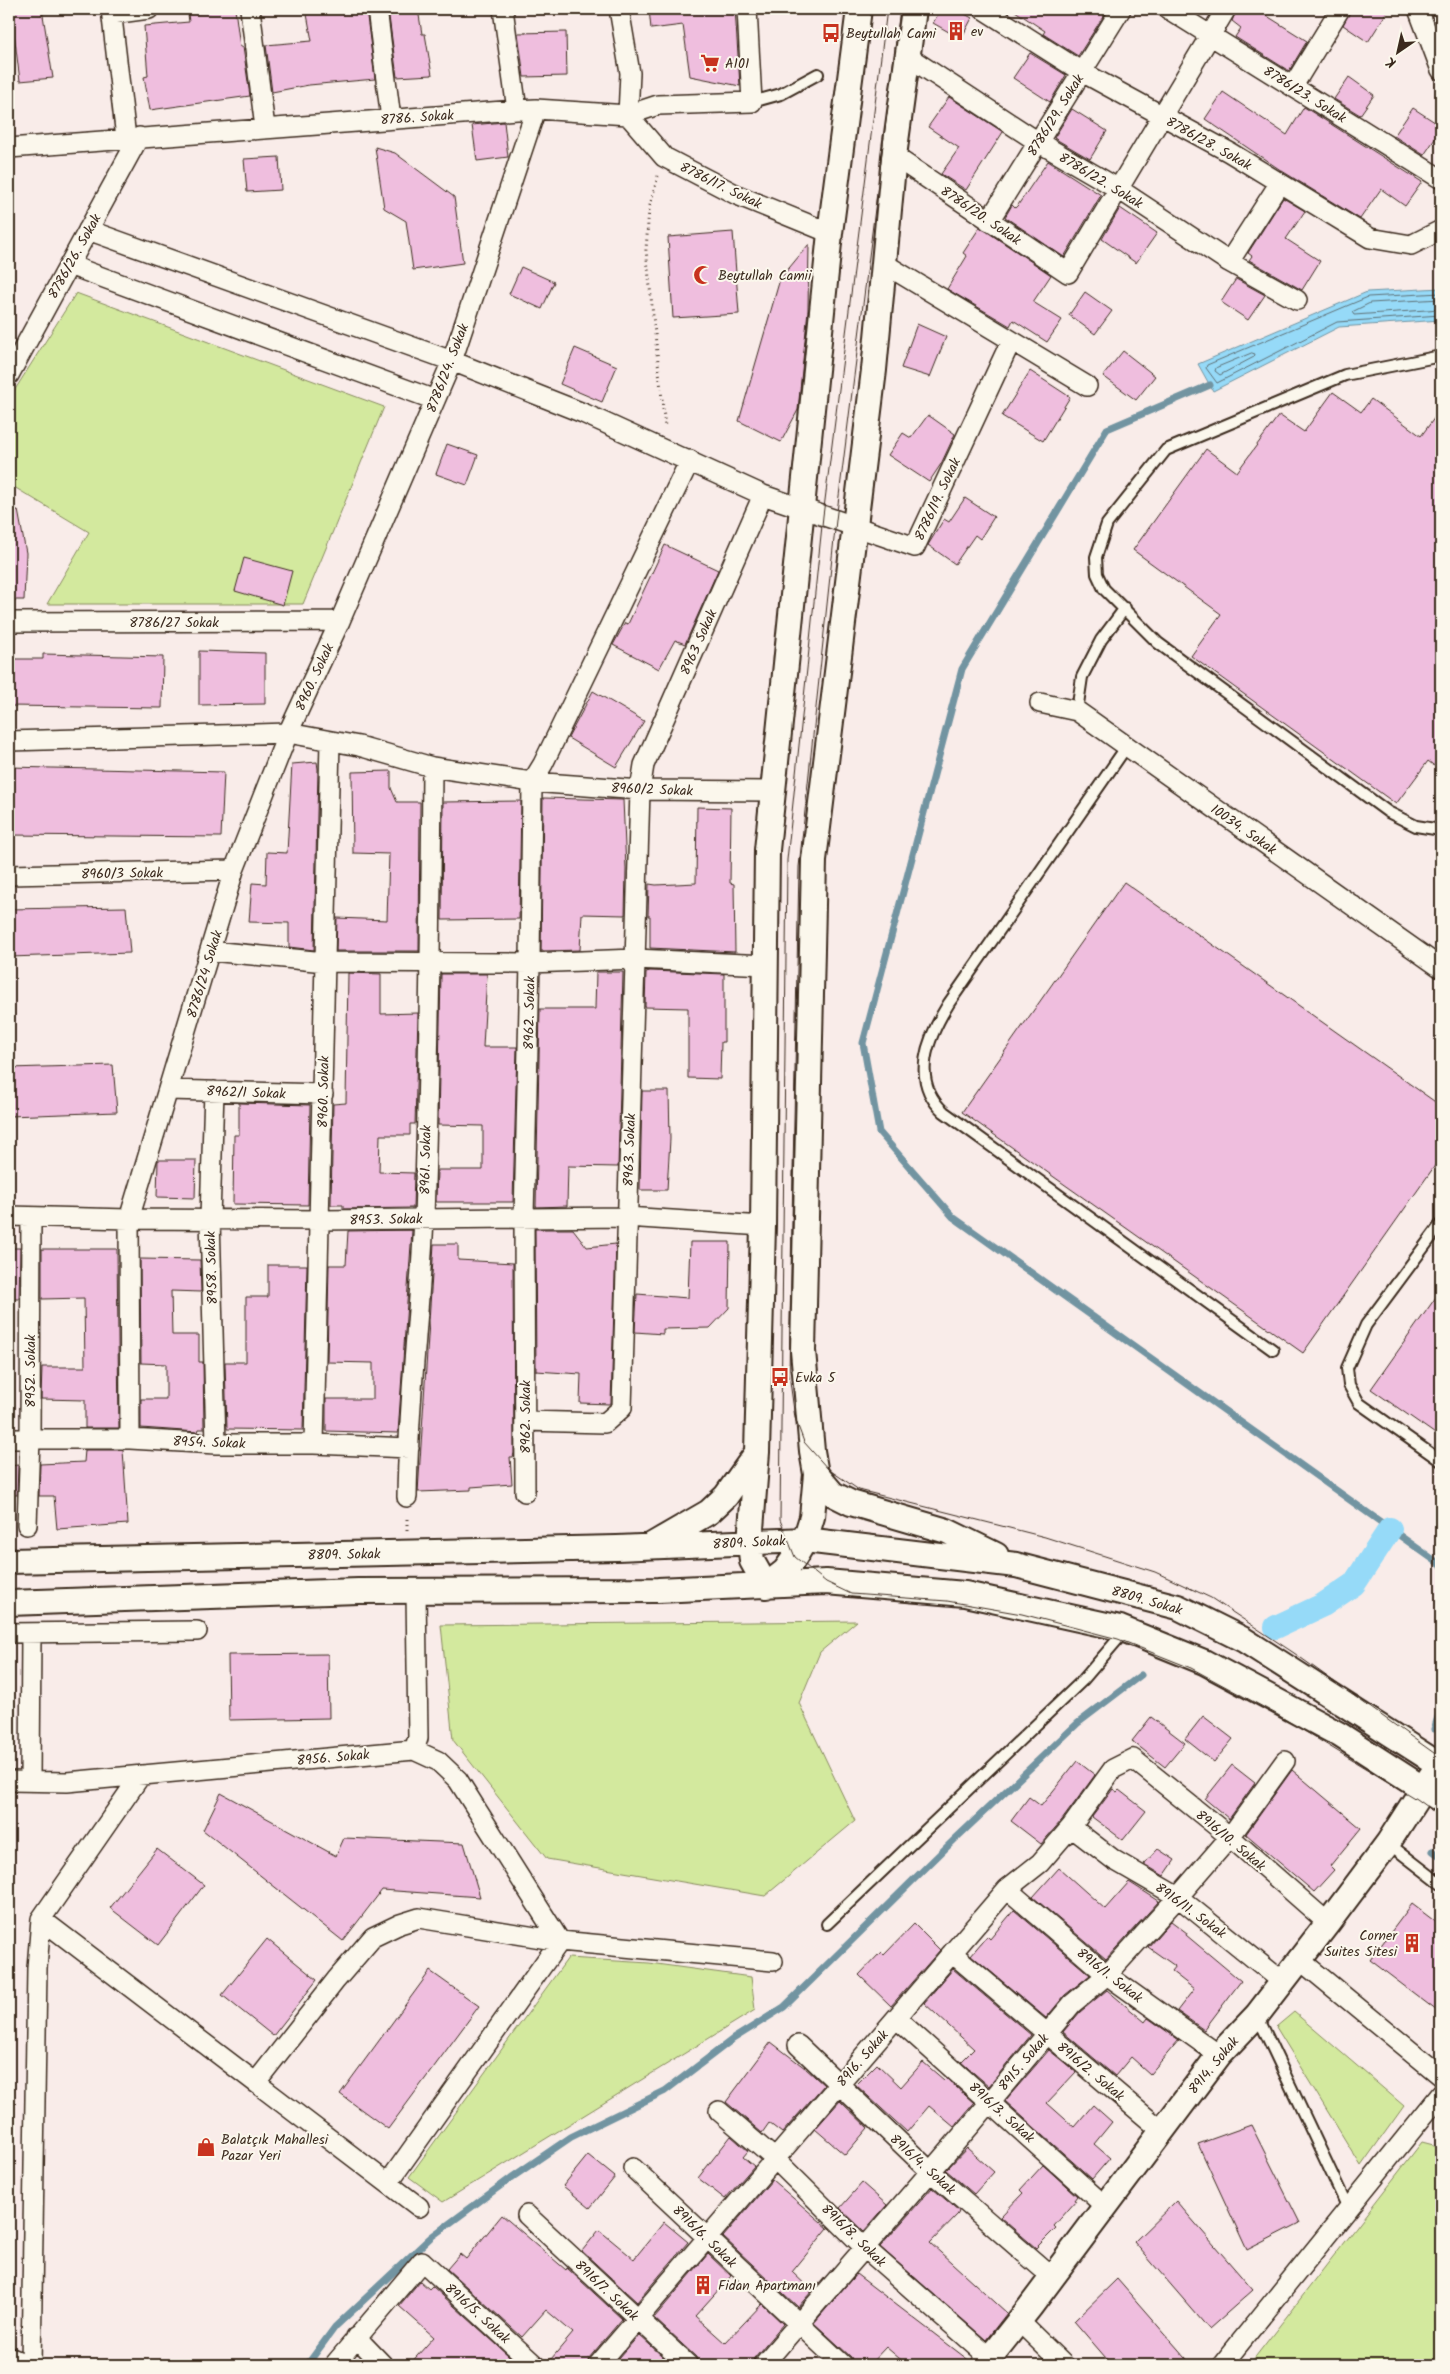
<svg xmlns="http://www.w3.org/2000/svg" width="1450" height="2374" viewBox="0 0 1450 2374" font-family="Kalam,sans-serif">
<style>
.green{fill:#d3e99e;stroke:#878a5e}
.water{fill:#96daf8;stroke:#7294a1}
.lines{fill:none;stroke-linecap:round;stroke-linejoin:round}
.shore{stroke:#5f7075;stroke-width:1}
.stream{stroke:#7294a1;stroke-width:7}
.canal{stroke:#96daf8;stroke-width:24}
.building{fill:#efbede;stroke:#3b2a1e}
.service-casing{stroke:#3b2a1e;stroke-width:14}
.minor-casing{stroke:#3b2a1e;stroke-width:22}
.tertiary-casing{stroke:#3b2a1e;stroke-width:28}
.path{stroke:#3b2a1e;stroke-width:3;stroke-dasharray:1 4;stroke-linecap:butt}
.service{stroke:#fbf7ec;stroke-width:10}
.minor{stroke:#fbf7ec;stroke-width:19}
.tertiary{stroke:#fbf7ec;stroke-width:24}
.tram{stroke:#3b2a1e;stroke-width:1}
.labels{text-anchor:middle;stroke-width:4;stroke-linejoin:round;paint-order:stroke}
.poi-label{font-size:14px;fill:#3b2a1e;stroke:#fbf7ec;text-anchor:start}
.street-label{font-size:14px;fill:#3b2a1e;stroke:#fbf7ec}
</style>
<rect width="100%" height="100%" fill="#f9ece9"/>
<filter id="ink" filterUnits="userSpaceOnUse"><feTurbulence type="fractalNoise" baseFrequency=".02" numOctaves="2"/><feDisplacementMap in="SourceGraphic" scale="10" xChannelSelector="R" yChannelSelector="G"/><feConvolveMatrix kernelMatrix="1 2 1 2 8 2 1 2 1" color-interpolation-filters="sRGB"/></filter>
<g filter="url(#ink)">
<path class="green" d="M76,293L384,407L303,604H47L89,532L9,484V399Z
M857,1621L820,1652L799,1703L855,1821L765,1896L547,1859L453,1740L441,1625Z
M568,1958L649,1963L751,1977L755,2010L443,2202L409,2177Z
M1294,2012L1404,2106L1361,2166L1276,2027Z
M1422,2142L1441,2147V2365H1249Z"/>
<path class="water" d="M1441,288V320L1339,327L1213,391L1198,364L1367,292Z"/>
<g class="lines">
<path class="shore" d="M1441,293L1368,297L1207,365L1206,368L1217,383L1337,322L1441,315
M1441,299L1370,303L1352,312L1354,315L1441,309
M1252,353L1255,354L1254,357L1220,375L1215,371L1216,368Z"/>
<path class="stream" d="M1210,385L1107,429L962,669L863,1043L879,1132L953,1217L1441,1565
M1434,1729L1441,1708
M1433,1851L1441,1857
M307,2365L335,2327L431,2237L511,2178L571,2137L665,2091L733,2039L784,2007L954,1840L1078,1723L1141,1675"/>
<path class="canal" d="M1276,1627L1323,1605L1354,1584L1390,1529"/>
</g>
<path class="building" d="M11,9H42L53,78L20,81Z
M235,9L240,47H243L250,96L150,110L144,77L148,76L144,26L189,22L188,14Z
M306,9H366L375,79L309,85L272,92L266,45L312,41Z
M388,9H418L422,34H425L432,75L397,77Z
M649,9H735L740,86L690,76L683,25L651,29Z
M941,9H956L972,18L961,39L933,23Z
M1012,9H1108L1078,56L1043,34L1045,31Z
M1237,9H1256L1307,41L1289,71L1235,37L1241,28L1232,21Z
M1351,9H1389L1368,42L1343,25Z
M566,32L567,76L524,77L518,33Z
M1030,53L1066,75L1050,102L1013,78Z
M1349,77L1374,95L1360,115L1334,99Z
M1223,92L1287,135L1304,107L1422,182L1405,206L1381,189L1360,219L1282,171L1205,119Z
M949,97L1003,132L966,190L941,174L959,148L928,127Z
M1413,108L1441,126V130L1424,155L1394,136Z
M1072,109L1107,131L1090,159L1054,138Z
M504,122L508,157L477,161L472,125Z
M375,147L395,153L454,197L463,263L413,270L406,221L384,208Z
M279,157L281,190L247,192L244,159Z
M1048,161L1101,195L1064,257L1005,217L1012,205L1015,208L1018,205Z
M1283,198L1305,211L1286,239L1320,261L1302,290L1249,260L1252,256L1248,253Z
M1120,208L1157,233L1136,263L1102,239Z
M980,227L1051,275L1033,302L1062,320L1047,342L1013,320L1010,326L947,289L967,256L963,253Z
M733,232L739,314L673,318L668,237Z
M809,244L808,310L798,410L781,442L739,421L780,279Z
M521,267L554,282L542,309L509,294Z
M1236,279L1265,295L1248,320L1221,302Z
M1085,292L1112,311L1095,334L1069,315Z
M917,324L946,337L930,377L901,368Z
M575,348L617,366L602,402L560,384Z
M1123,351L1155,376L1136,400L1103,376Z
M1030,371L1070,397L1043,441L1002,416Z
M1333,392L1361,412L1371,399L1421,436L1441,409V771L1428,761L1396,804L1191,656L1221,614L1133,550L1206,449L1237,472L1279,415L1304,432Z
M928,415L955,434L941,464L929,482L888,455L903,433L911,438Z
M447,444L478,455L467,485L436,474Z
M965,498L994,517L980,539L975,535L955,564L928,545L944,519L949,522Z
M9,510H18L26,553L24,600H9Z
M665,545L718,570L685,644L675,640L659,669L613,645L625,623L628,624Z
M244,558L292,571L283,605L235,591Z
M199,651L265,653V704L199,705Z
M43,654L163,657L162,708L9,706V659H43Z
M593,691L644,721L616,767L568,738Z
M317,762L318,769L314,950L289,947V923L249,922L252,883L266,884L267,852L287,853L292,764Z
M9,767L224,772L221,837L9,835Z
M391,771V788L397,802H420L419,951H336L337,918L387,920L389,854L353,853L352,772Z
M543,798L623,800L626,869L625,915L582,914L580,950L541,951Z
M521,801L519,919L442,920L443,802Z
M697,807L731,808L730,883L734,884L735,952L650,948V916H648L649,884L656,885L696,883Z
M1124,882L1441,1106V1157L1303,1353L962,1112Z
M126,907L130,953L9,957V909Z
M650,971L724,974V1042H721L720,1079L688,1078V1008L645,1007L646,972Z
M596,972H623L618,1167L568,1166L567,1206L536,1207L540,1009H595Z
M348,973L381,974V1014L418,1013L415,1124H410V1135H380L379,1172L414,1173L413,1208L343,1209V1205H331L333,1104L346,1103Z
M441,974H487L483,1047H517L513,1202H436L437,1170H483V1126L438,1125Z
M113,1065L117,1112L9,1116V1068Z
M642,1091H669L670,1139L667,1190H640Z
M239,1103L310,1105L308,1205L233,1204L234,1135H239Z
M158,1160H196L195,1198L157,1197Z
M535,1229H573L587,1247L616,1244L611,1403L609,1404L580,1403L581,1374L536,1371Z
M412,1230L398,1433L326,1431V1399H373V1363L327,1362L329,1265H346L348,1231Z
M690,1242H730L729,1308L710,1328L663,1329V1334L635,1332L637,1294L688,1298Z
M434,1244H458V1260L513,1263L514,1453L513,1457H510L512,1484L471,1487V1490L418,1492Z
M9,1248H20L19,1299H9Z
M42,1249H117L119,1428H85V1400L41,1399L42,1367H85L84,1298L42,1299Z
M140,1259L200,1260L201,1292L171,1291L172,1335H199V1362H203L204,1429H199L198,1432L141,1428V1399H166V1364L141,1363Z
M268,1265H307L303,1430L227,1429L225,1362H246V1297H268Z
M1441,1290V1438L1371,1389Z
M85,1450H123L128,1524L57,1529L54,1496H39L40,1464L84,1462Z
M18,1465L17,1495H9V1466Z
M328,1654L329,1718L229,1720L228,1655Z
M1203,1716L1233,1739L1214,1762L1185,1739Z
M1151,1717L1185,1743L1165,1767L1132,1741Z
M1077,1761L1095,1775L1062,1820L1041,1844L1011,1821L1029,1797L1041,1806Z
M1232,1765L1255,1783L1229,1819L1205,1799Z
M1292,1770L1361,1828L1330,1866L1334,1870L1314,1892L1246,1834Z
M1113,1789L1117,1792L1119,1790L1146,1811L1123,1840L1092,1817Z
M221,1793L336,1856L344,1838L464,1843L480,1897L382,1890L343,1941L203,1830Z
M157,1849L204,1885L158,1945L110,1908Z
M1158,1849L1175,1860L1164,1876L1144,1864Z
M1059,1868L1105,1909L1129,1882L1159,1901L1106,1959L1033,1897Z
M1412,1904L1441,1926V2014L1370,1960Z
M1014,1910L1090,1975L1065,1995L1046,2018L971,1955L987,1936L990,1939Z
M1171,1921L1187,1933L1186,1935L1241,1981L1204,2030L1177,2011L1194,1989L1171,1971L1175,1966L1148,1947Z
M914,1924L940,1950L891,2006L859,1975L881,1952L884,1955Z
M267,1939L317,1980L273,2036L222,1995Z
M953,1969L1031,2035L989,2086L961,2062L974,2049L924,2003Z
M430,1971L479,2006L388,2129L340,2094Z
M1107,1990L1145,2022L1148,2018L1179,2040L1150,2074L1131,2057L1115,2076L1063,2032L1080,2012Z
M771,2042L805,2068L824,2085L782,2133L769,2123L762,2133L726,2102Z
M1049,2050L1076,2072L1047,2103L1074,2127L1093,2105L1112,2122L1094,2144L1110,2158L1092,2179L1005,2101Z
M923,2062L944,2080L946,2078L974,2103L954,2127L929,2106L907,2132L856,2085L877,2064L901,2087Z
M840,2101L868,2128L845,2155L815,2129Z
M1251,2125L1300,2223L1247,2250L1198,2144Z
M731,2136L748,2151L743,2157L754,2166L725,2199L698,2178Z
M967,2148L994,2172L974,2194L946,2170Z
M588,2155L615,2177L590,2208L563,2186Z
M1043,2165L1077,2196L1074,2200L1076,2201L1054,2226L1056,2228L1036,2248L1000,2217L1023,2193L1020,2190Z
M772,2180L828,2228L792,2272L812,2291L798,2307L723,2237Z
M862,2183L887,2205L864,2231L840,2208Z
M932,2188L959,2211L958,2214L930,2243L1007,2313L986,2340L880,2247Z
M1176,2201L1253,2290L1209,2329L1134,2242Z
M502,2215L566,2270L567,2268L622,2319L589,2358L587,2365H546L573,2333L546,2310L522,2337L447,2269L460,2254L466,2259Z
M664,2222L688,2242L637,2302L582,2251L599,2230L634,2259Z
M708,2254L731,2276L695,2316L725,2343L762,2304L783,2324L754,2358L752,2365H699L696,2357L654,2318Z
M856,2274L971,2362V2365H907L886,2347L869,2365H854L851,2357L814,2323Z
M1117,2279L1192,2365H1112L1074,2321Z
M420,2281L429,2289L432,2286L519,2365H409L434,2337L399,2306Z
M639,2335L672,2365H613Z"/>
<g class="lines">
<g class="service-casing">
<path id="service" d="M752,102L781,94L818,74
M1441,356L1345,375L1166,450L1107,524L1096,557L1097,574L1104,589L1158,643L1388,812L1416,826L1441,830
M1077,711L1082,677L1101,640L1125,608
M1127,746L949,1003C928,1037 909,1080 944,1112L1273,1350
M1441,1224L1366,1325L1347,1368L1349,1385L1359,1403L1441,1461
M1388,1843L1441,1884
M827,1924L1083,1680L1118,1639L1120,1628
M1257,2015L1348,2208"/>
</g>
<g class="minor-casing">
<path id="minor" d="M111,9L126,138
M250,9L265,128
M377,9L391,119
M503,9L517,110
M619,9L630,73L628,115L664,157L737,195L830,233
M983,9L1082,72L1229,152L1370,238L1411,245L1441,230
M1168,9L1441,179
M1418,9L1441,70
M112,14L149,9
M907,56L1038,142L1117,188L1229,262L1297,300
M1293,86L1340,9
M9,148L517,110L536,109L628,115L658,105L752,102L747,9
M894,156L1068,273L1226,9
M989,221L1121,9
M88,230L452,361L583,413L763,495L915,547L1011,341
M1229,262L1279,184
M883,263L1087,386
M69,265L435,400
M9,375L139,137
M690,460L543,764L532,782L640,790L773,791
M9,622L340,621
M1040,703L1077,711L1441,968
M9,741L288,733L359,746L432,767L532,782L530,963L524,1217L525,1492
M9,875L234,870
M211,951L325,962L530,963L635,959L767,965
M169,1090L323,1094
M214,1091L210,1218L216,1444
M9,1216L129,1219L320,1220L626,1217L763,1226
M525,1421L605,1423L622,1408L640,790L644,765L763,495
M9,1439H130L216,1444H314L409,1448
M130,1439L129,1219L234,870L288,733L340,621L452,361L536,109
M314,1444L330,741
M407,1497C408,1403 420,1311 424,1217C429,1067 431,917 432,767
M27,1525L30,1438L31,1217
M9,1633L197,1631
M414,1750L418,1738L416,1592
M30,1780L31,1633
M9,1781L67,1782L414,1750L438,1761L458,1780L560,1941L388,2183
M1071,1827L1114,1860L1178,1897L1283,1982
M1007,1889L1107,1975L1219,2055
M41,1919L419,2207
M952,1953L1161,2130
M1300,1960L1441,2076
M896,2018L1106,2207
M798,2045L931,2172L1052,2277
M256,2082L336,1980L373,1937L400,1924L419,1918L560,1941L773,1961
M719,2111L775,2159L865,2248L990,2358
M633,2168L843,2365
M527,2215L688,2365
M1019,2321L1064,2365
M356,2337L383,2365
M9,2357L28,2365
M31,2365L37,1968L41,1919L141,1775
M334,2365L422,2261L535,2365
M598,2365L1007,1889L1040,1863L1071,1827L1113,1769L1133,1759L1230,1837L1328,1923
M763,2365L970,2126L1072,2004L1107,1975L1178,1897L1230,1837L1285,1761
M1222,2365L1441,2094"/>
</g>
<g class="tertiary-casing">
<path id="tertiary" d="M816,1474L833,1494L851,1503L947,1531L996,1555
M652,1545L709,1512L726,1496L756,1454
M9,1561L617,1548L805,1540L1016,1565L1178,1607L1244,1640L1441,1766
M766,1586L785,1571L795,1557L805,1540L812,1517L816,1474L812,1451L803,1351L814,860L874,370L894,156L914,9
M766,1586L752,1561L750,1542L757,1452L763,1226L767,850L830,233L859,9
M9,1603L358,1591L658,1590L826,1582L965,1594L1120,1628L1204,1662L1340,1735L1441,1800
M984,2365L1030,2307L1219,2055L1257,2015L1328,1923L1388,1843L1431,1776"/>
</g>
<path class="path" d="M658,176L649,209L646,250L665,427
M407,1530V1516"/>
<use href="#service" class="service"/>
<use href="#minor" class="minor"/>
<use href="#tertiary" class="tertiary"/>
<path class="tram" d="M887,9L823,516L787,860L780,1520L795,1557L826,1582L851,1594L947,1601L1022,1614L1118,1639L1191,1668L1278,1715L1416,1799L1441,1817
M900,9L836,520L799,867L789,1374L795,1418L804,1442L828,1469L859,1490L1045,1537L1155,1572L1211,1598L1294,1653L1441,1758"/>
</g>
</g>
<defs>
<g id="building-bare" transform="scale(1.5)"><path d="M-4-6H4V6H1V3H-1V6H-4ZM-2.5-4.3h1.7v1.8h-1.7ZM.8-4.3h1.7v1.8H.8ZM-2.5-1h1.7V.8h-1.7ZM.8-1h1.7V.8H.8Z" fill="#c8321e" stroke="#fbf7ec" stroke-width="2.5" paint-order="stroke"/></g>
<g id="bus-bare" transform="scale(1.5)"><path d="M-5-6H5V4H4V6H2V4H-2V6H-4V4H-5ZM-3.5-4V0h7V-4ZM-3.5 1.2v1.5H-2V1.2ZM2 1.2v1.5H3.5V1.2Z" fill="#c8321e" stroke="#fbf7ec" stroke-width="2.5" paint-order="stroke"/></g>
<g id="supermarket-bare" transform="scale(1.5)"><path d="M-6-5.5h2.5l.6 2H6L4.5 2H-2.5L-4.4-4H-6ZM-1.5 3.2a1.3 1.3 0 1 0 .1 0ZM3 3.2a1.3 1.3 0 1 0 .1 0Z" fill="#c8321e" stroke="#fbf7ec" stroke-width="2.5" paint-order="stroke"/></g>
<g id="mosque-bare" transform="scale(1.5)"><path d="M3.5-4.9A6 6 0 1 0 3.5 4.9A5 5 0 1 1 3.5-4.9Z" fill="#c8321e" stroke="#fbf7ec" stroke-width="2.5" paint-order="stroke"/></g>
<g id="shop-bare" transform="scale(1.5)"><path d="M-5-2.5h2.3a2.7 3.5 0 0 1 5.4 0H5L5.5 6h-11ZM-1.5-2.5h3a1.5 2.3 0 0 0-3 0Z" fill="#c8321e" stroke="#fbf7ec" stroke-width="2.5" paint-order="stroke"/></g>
</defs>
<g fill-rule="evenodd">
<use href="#building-bare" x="956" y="31"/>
<use href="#bus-bare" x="831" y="33"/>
<use href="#supermarket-bare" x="710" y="63"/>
<use href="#mosque-bare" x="703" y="275"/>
<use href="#bus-bare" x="780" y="1377"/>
<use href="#building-bare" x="1412" y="1943"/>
<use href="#shop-bare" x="206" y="2147"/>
<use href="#building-bare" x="703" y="2285"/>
</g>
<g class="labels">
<g class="poi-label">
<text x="971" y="36">ev</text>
<text x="846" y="38">Beytullah Cami</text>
<text x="725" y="68">A101</text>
<text x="718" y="280">Beytullah Camii</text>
<text x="795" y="1382">Evka 5</text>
<text x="1397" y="1940" text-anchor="end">Corner<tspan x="1397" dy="16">Suites Sitesi</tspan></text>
<text x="221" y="2144">Balatçık Mahallesi<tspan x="221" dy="16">Pazar Yeri</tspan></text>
<text x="718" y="2290">Fidan Apartmanı</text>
</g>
<g class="street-label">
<text transform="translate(1305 94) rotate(32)" y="5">8786/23. Sokak</text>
<text transform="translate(1055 115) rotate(-58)" y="5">8786/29. Sokak</text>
<text transform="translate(417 117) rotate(-4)" y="5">8786. Sokak</text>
<text transform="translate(1209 143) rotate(29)" y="5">8786/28. Sokak</text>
<text transform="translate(1101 180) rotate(31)" y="5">8786/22. Sokak</text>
<text transform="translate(721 185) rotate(26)" y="5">8786/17. Sokak</text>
<text transform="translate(981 215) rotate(34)" y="5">8786/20. Sokak</text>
<text transform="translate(74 256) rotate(-61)" y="5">8786/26. Sokak</text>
<text transform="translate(447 368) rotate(-69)" y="5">8786/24. Sokak</text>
<text transform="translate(937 499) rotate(-65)" y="5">8786/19. Sokak</text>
<text x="174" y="627">8786/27 Sokak</text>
<text transform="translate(698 642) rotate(-66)" y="5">8963 Sokak</text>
<text transform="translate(314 677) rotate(-65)" y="5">8960. Sokak</text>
<text transform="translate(652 789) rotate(2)" y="5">8960/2 Sokak</text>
<text transform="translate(1244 829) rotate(35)" y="5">10034. Sokak</text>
<text transform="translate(122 873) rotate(-1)" y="5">8960/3 Sokak</text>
<text transform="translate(204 974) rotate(-73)" y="5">8786/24 Sokak</text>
<text transform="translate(529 1013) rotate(-89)" y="5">8962. Sokak</text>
<text transform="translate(246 1092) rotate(2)" y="5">8962/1 Sokak</text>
<text transform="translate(323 1092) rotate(-89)" y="5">8960. Sokak</text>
<text transform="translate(629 1150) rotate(-88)" y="5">8963. Sokak</text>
<text transform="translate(425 1160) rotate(-89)" y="5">8961. Sokak</text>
<text transform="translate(386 1219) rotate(-1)" y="5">8953. Sokak</text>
<text transform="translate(211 1268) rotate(-92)" y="5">8958. Sokak</text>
<text transform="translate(30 1371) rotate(-90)" y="5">8952. Sokak</text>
<text transform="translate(525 1417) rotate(-90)" y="5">8962. Sokak</text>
<text transform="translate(209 1442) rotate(2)" y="5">8954. Sokak</text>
<text transform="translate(749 1542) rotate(-3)" y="5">8809. Sokak</text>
<text transform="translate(344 1554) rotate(-1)" y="5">8809. Sokak</text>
<text transform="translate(1147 1600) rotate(16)" y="5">8809. Sokak</text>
<text transform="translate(333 1757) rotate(-5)" y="5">8956. Sokak</text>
<text transform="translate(1231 1840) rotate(40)" y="5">8916/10. Sokak</text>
<text transform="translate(1191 1910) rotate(36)" y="5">8916/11. Sokak</text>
<text transform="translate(1110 1975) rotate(38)" y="5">8916/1. Sokak</text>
<text transform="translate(862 2058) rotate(-49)" y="5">8916. Sokak</text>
<text transform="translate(1023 2062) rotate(-50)" y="5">8915. Sokak</text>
<text transform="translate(1213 2065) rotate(-50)" y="5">8914. Sokak</text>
<text transform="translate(1091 2071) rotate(40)" y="5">8916/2. Sokak</text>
<text transform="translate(1002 2112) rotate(42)" y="5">8916/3. Sokak</text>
<text transform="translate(923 2164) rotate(42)" y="5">8916/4. Sokak</text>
<text transform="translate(854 2235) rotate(44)" y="5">8916/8. Sokak</text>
<text transform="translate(705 2236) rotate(44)" y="5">8916/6. Sokak</text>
<text transform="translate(607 2290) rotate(43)" y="5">8916/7. Sokak</text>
<text transform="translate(478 2313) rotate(42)" y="5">8916/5. Sokak</text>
</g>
</g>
<rect width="1450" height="2374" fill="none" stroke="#fbf7ec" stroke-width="30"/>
<rect x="15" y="15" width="1420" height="2344" fill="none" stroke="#3b2a1e" stroke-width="2" filter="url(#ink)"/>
<g transform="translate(1398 52) rotate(214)" stroke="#fbf7ec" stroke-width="4" paint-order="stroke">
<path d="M0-4L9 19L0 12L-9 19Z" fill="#3b2a1e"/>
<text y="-8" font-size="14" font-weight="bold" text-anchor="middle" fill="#3b2a1e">K</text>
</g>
</svg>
